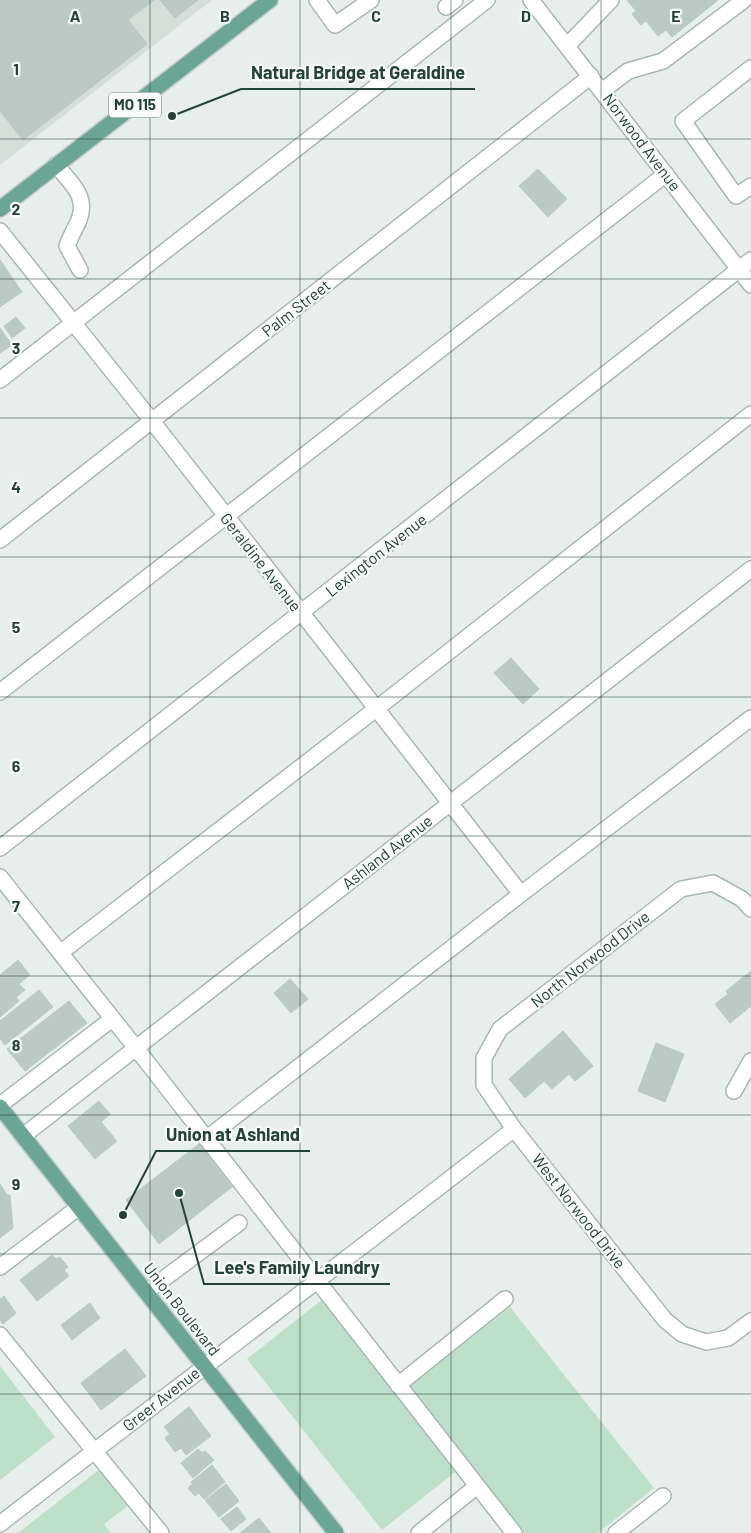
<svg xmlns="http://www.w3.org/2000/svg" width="751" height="1533" viewBox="0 0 751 1533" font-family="Barlow,sans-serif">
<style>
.built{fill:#d4dfda}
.green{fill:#bfe0c8}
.building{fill:#bbcac4;stroke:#b8c9c2}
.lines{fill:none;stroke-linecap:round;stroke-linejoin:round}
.minor-casing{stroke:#a8b8b2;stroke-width:18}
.major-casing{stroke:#c2cac8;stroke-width:18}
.minor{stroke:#fff;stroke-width:15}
.major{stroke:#6aa596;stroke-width:15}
.grid{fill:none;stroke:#24423a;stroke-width:1;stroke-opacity:0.55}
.labels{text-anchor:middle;stroke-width:4.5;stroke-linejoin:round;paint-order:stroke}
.shield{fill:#f7fbf9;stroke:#637a73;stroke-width:1}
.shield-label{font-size:15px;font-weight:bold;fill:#24423a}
.street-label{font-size:16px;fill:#24423a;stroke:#f7fbf9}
.grid-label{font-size:16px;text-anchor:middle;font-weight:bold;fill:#24423a;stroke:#f7fbf9;stroke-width:4.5;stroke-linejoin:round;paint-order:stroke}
.leader{fill:none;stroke:#24423a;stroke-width:2}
.callout-dot{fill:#24423a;stroke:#f7fbf9;stroke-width:2}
.callout-label{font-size:18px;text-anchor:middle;font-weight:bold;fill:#24423a;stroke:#f7fbf9;stroke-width:4.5;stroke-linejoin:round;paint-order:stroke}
</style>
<rect width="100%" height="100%" fill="#e6efeb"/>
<path class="built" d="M0,0H212L0,165Z"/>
<path class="green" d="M324,1298L459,1469L382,1530L247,1359Z
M510,1307L654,1488L598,1533H524L408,1388Z
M0,1366L55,1437L0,1480Z
M100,1469L129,1505L104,1524L111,1533H18Z"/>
<path class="building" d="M0,0H154L128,20L147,44L23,140L0,111Z
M160,0H198L175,18Z
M627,0H718L672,37L666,30L658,36L646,21L641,25L632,14L636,11Z
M538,169L567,199L548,217L519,186Z
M0,260L22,292L0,307Z
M16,317L25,328L12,338L4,326Z
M0,328L12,345L0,353Z
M511,658L539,689L523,704L494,673Z
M18,960L30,975L0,999V975Z
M751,971V1006L730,1023L715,1004L728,994L726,991Z
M290,979L308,999L291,1013L274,993Z
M19,984L25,990L16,997L19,1001L0,1017V999Z
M39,990L53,1007L5,1045L0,1039V1021Z
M69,1001L87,1023L25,1071L7,1049Z
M563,1031L593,1066L575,1081L569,1074L552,1089L544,1081L525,1098L509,1079Z
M656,1043L684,1054L665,1102L638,1091Z
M99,1101L110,1114L101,1122L117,1141L95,1159L68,1126Z
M199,1144L232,1187L159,1244L126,1200Z
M0,1184L7,1195H10L13,1228L0,1238Z
M52,1255L56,1259L60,1257L68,1267L64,1270L69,1276L37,1301L20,1280Z
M4,1296L16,1313L3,1324L0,1320V1298L1,1299Z
M90,1303L100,1318L72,1340L61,1325Z
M125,1349L146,1376L101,1410L81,1383Z
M189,1407L211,1436L186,1455L181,1448L175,1452L165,1438L170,1434L164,1427Z
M198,1449L202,1453L205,1451L214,1460L193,1478L181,1463Z
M212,1465L225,1482L204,1499L199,1493L195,1496L188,1488L193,1484L191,1482Z
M226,1484L239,1501L219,1517L205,1500Z
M237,1507L246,1519L231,1531L221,1519Z
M259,1518L271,1533H240Z"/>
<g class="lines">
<g class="minor-casing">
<path id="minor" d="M317,0L335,25L371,0
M531,0L751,285
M446,7L455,0
M567,46L611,0
M751,68L683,121L736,196L751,186
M602,91L628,71L663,61L744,0
M56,165C71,183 88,196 79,220C75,229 70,237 67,246L80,270
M0,231L152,421L521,894
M0,380L487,0
M0,540L591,76
M0,692L666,174
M0,848L751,260
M0,877L136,1048L514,1533
M751,909L742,899L713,883L681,889L500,1029L484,1058V1085L514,1129L665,1320L682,1334L706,1342L728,1338L751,1321
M60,953L376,709L751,414
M734,1091L751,1061
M0,1105L112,1019
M23,1136L751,569
M206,1139L521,894L751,718
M0,1267L79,1207
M146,1292L239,1223
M0,1335L161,1533
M398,1385L505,1299
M0,1524C171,1391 344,1262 514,1129
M419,1533L477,1486
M616,1533L663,1496"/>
</g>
<g class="major-casing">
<path id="major" d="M0,209L270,0
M0,1107L336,1533"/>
</g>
<use href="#minor" class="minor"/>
<use href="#major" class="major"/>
</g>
<path class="grid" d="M150,0V1533M300,0V1533M451,0V1533M601,0V1533M0,139H751M0,279H751M0,418H751M0,557H751M0,697H751M0,836H751M0,976H751M0,1115H751M0,1254H751M0,1394H751"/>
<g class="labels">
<rect class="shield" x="109" y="92.5" width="52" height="25" rx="4"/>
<g class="shield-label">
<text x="135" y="110">MO 115</text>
</g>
<g class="street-label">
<text transform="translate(642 142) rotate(53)" y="6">Norwood Avenue</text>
<text transform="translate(296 308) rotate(-38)" y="6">Palm Street</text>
<text transform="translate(376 555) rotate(-38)" y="6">Lexington Avenue</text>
<text transform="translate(261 562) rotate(52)" y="6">Geraldine Avenue</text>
<text transform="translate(387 852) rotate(-38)" y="6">Ashland Avenue</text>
<text transform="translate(590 959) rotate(-38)" y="6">North Norwood Drive</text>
<text transform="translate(579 1211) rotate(52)" y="6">West Norwood Drive</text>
<text transform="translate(182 1309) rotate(52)" y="6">Union Boulevard</text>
<text transform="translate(161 1399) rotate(-38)" y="6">Greer Avenue</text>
</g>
</g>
<g class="grid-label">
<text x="75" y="22">A</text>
<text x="225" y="22">B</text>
<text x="376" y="22">C</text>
<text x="526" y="22">D</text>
<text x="676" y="22">E</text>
<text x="16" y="75">1</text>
<text x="16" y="215">2</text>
<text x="16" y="354">3</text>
<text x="16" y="493">4</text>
<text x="16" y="633">5</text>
<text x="16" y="772">6</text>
<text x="16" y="912">7</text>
<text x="16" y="1051">8</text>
<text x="16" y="1190">9</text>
</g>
<path class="leader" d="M172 116L241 89H475M123 1215L156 1151H310M179 1193L204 1284H390"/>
<g class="callout-dot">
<circle cx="172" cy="116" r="5"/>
<circle cx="123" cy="1215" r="5"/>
<circle cx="179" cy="1193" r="5"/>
</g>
<g class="callout-label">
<text x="358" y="79">Natural Bridge at Geraldine</text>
<text x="233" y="1141">Union at Ashland</text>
<text x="297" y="1274">Lee's Family Laundry</text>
</g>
</svg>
